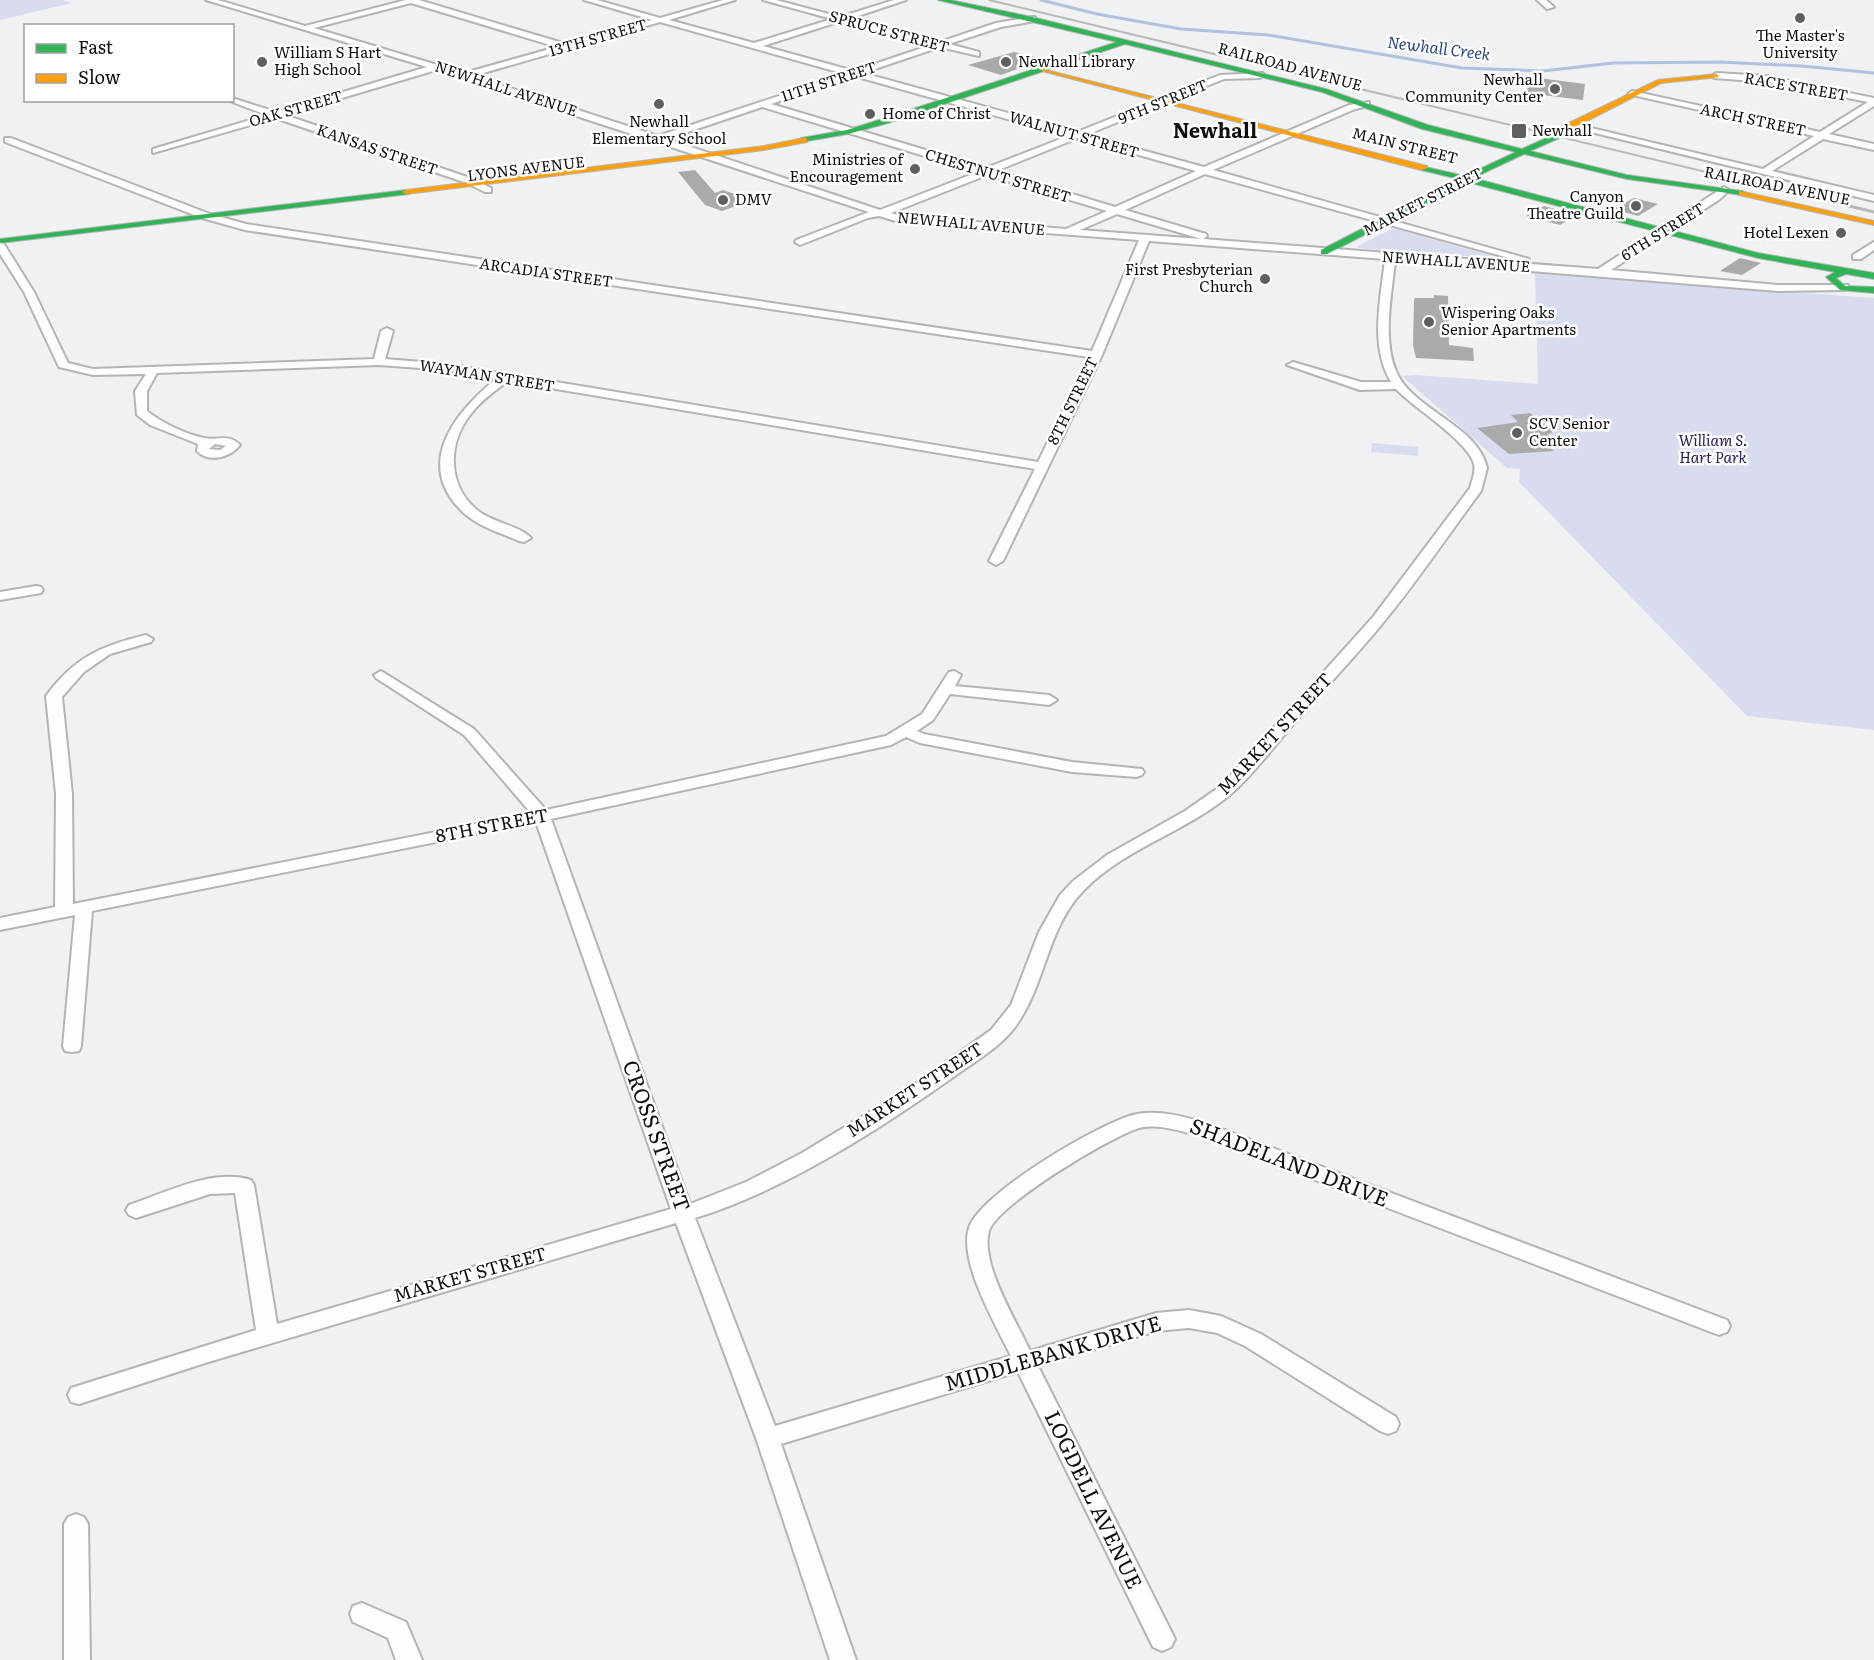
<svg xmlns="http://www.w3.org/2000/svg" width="1874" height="1660" viewBox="0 0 1874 1660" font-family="Literata,serif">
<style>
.green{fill:#d9dcef}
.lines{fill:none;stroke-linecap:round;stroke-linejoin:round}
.stream{stroke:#b1c1df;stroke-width:3}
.building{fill:#aaa}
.street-casing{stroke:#b4b4b6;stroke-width:4}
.fast-casing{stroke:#b4b4b6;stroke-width:2}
.slow-casing{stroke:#b4b4b6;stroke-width:2}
.street{fill:#fdfdfd;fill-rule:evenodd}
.fast{fill:#30b455;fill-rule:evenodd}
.slow{fill:#ff9f0a;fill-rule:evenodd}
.rail-far1{stroke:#b8b9b9;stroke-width:2}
.rail{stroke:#b8b9b9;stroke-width:3}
.poi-dot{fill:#5e5f60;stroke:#fff;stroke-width:2}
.labels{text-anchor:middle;stroke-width:5;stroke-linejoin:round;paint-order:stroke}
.far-street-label{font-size:15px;fill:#101011;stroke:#fff}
.far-poi-label{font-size:15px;fill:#101011;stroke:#fff;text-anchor:start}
.far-park-label{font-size:15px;font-style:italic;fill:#242057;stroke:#fff}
.far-water-label{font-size:16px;font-style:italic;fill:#2d487e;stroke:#fff}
.street-label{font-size:18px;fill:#101011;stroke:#fff}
.far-district-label{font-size:20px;font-weight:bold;fill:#101011;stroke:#fff}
.near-street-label{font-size:21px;fill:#101011;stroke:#fff}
</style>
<rect width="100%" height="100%" fill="#f0f1f3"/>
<path class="green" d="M0,0H63L72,3L0,20Z
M1392,229H1396L1503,259L1358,248L1357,246Z
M1535,273L1874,298V730L1747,716L1519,482L1520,469L1507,468L1402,376L1416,375L1538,384Z
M1372,443L1418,447V456L1371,452Z"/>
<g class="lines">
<path class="stream" d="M1041,0L1097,14L1181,29L1268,35L1462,68L1543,71L1613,63L1720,62L1802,66L1874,73"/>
</g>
<path class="building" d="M1014,52L1045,59L1001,75L968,65Z
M1531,77L1585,84L1583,100L1526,93Z
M695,170L715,193L723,190L753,200L722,211L705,205L678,172Z
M1634,198L1658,204L1638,216L1613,209Z
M1544,206L1578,215L1560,225L1526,216Z
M1740,258L1761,263L1742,275L1720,271Z
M1434,295L1448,296L1449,345L1473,348L1474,361L1416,358L1413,345L1414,300L1415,298H1434Z
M1530,413L1553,432L1547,435L1561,446L1551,448L1554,451L1509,454L1477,428L1518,422L1511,415Z"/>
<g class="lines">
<g class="street-casing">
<path id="street" d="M206,0H218L305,26L406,0H419L566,44L652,20L584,0H597L660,18L723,0H735L669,20L754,43L832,19L763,0H776L840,17L894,0H906L849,19L940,42L996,23L1032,17H1035V21L1001,27L949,44L979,52V56L940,47L863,73L1077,132L1220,75L1263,73L1264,75L1260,78L1224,79L1086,135L1204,167L1349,105L1369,102V106L1355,109L1213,170L1529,259L1520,261L1205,174L1125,210L1206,234L1207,236L1203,239L1598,269L1724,187L1729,190L1720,199L1611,270L1778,285H1848L1849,287L1844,290L1778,291L1395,260C1392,294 1382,338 1396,371C1412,410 1478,425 1487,468L1481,491C1448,535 1417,582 1382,624C1355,657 1326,687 1298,719C1276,743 1256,772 1232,793C1187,832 1126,847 1084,890C1047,927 1046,985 1015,1027C1000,1047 976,1061 956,1075C880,1129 784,1191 695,1218L775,1426L1011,1356C996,1325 958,1261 969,1228C979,1194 1102,1121 1137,1114C1161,1110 1186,1117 1209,1124L1727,1320L1730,1326L1727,1332L1719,1335L1711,1332L1198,1135C1179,1131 1158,1123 1139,1128C1112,1136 996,1205 989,1231C980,1264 1016,1320 1030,1351L1156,1313L1189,1310L1221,1316L1261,1334L1396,1417L1399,1424L1396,1431L1388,1434L1380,1431L1245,1346L1217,1333L1189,1328L1156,1331L1038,1366L1175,1639L1171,1647L1162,1651L1153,1647L1018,1372L781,1444L856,1660H830L756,1438L676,1223L205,1363L79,1404L71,1402L68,1395L71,1388L256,1330L235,1193L210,1194L136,1218L129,1215L126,1210L129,1205C165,1193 213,1168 251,1180L254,1185L277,1324L671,1209L536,822L92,911L81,1046L79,1051L72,1052L65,1051L63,1046L75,915L0,930V918L55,907L56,794L46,696C75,657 101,646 146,635L153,639L151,642L110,654L84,672L62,697L72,794L73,904L531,813L464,735L376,678L374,675L381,671L474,729L546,810L886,736L922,714L949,672L954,671L961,675L955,686L1049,695L1057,700L1049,705L950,694L933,720L917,731L924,734L1072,762L1142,769L1144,772L1142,775L1136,777L1072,772L920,743L906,737L891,745L551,819L690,1204L746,1182L802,1153L914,1085L991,1030L1011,1005L1039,932L1060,895L1073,881L1107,855L1185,811L1221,786L1373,617L1470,488C1472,480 1476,472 1474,464C1468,441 1414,408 1396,389L1360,390L1287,365L1293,362L1361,382H1391C1369,345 1381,298 1385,259L1149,241L1102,355L1003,561L996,565L989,561L1035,469L508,381C495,391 480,401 470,415C446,446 448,490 481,513C496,523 519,526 531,538L524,542L519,541C501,533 480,527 465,514C412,466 454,413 496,379L447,370L379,365L157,373L147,391V411C162,423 185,434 204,438C218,441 228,433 240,445C230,458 209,463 197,451L198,444L150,425L137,415L135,391L146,374L93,375L59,367L24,292L0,254V243L4,244L34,292L68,363L93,369L374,359L381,331L387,328L393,331L385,359L447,364L1038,462L1089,357L245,230L202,218L5,142V138H11L210,214L246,224L1092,351L1139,240L899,222L879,216L868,218L800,245L795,242L796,240L869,212L436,70L285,115L473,179L491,188V192H485L467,183L275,118L153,153V149L267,115L227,100H232V98L276,112L427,67ZM411,3L557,47L464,73L314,28ZM841,21L931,45L854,71L763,46ZM660,22L845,74L658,136L473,76ZM854,76L1068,136L986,168L771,104ZM762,107L978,172L880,210L667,139ZM1078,138L1196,171L1115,207L996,171ZM987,175L1107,211L1066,229L900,216L891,213ZM1117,214L1198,238L1201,239L1080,230ZM215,444L226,446L220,450L209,449Z
M1537,0H1546L1554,7L1547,9Z
M1717,73L1766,76L1874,98V106L1829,134L1874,144V150L1823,139L1772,171L1874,195V201L1566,126L1570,123L1763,169L1814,136L1628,94L1632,91L1820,132L1868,102L1766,82L1714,78V74Z
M1874,242V250L1861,259H1853V255Z
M36,586L41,587L43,590L41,593L0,600V592Z
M76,1514L84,1517L88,1524L90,1660H64V1524L68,1517Z
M362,1603L406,1622L422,1660H396L388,1638L353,1622L350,1614L353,1606Z"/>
</g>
<g class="fast-casing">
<path id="fast" d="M938,0H950L1032,17L1326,89L1428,125L1522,149L1566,129L1567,124H1573V132L1530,151L1627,175L1742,191L1746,193L1742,195L1627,179L1524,154L1473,178L1758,253L1874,273V279L1846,274L1836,278L1845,286L1874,287V293L1840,290L1826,277L1835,272L1758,258L1467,182L1327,254H1321V250L1459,179L1421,170V166L1465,176L1516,152L1422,129L1322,92L1125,44L888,123L848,134L801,142V138L847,130L882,119L1117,42Z
M406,190L410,192L409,194L0,243V239Z"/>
</g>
<g class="slow-casing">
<path id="slow" d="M1042,69L1427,166L1428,168L1421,170L1042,71Z
M1717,74L1719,77L1661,83L1573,128L1555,132L1551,130L1567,124L1658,80Z
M804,138H807V142L764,150L406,194L402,192L406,190L764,146Z
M1739,191L1874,221V225L1739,195Z"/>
</g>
<use href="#street" class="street"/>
<use href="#fast" class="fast"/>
<use href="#slow" class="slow"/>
<path class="rail-far1" d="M989,0L1798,194"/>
<path class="rail" d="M1792,192L1874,212"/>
</g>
<g class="poi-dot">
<circle cx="1800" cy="18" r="6"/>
<circle cx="262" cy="62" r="6"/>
<circle cx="1006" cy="62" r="6"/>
<circle cx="1555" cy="89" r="6"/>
<circle cx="659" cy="104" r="6"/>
<circle cx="870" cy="114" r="6"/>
<rect x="1511" y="123" width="16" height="16" rx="3"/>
<circle cx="915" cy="169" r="6"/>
<circle cx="723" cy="200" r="6"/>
<circle cx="1636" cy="206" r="6"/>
<circle cx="1841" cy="233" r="6"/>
<circle cx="1265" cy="279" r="6"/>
<circle cx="1429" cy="322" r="6"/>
<circle cx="1517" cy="433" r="6"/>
</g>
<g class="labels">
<g class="far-street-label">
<text transform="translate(889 32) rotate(15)" y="5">SPRUCE STREET</text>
<text transform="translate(598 38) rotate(-16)" y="5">13TH STREET</text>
<text transform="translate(1290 67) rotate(15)" y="5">RAILROAD AVENUE</text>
<text transform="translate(829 82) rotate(-18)" y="5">11TH STREET</text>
<text transform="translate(1796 87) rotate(10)" y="5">RACE STREET</text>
<text transform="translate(506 89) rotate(18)" y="5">NEWHALL AVENUE</text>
<text transform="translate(1163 102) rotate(-22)" y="5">9TH STREET</text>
<text transform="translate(296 109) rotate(-16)" y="5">OAK STREET</text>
<text transform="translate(1753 120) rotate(12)" y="5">ARCH STREET</text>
<text transform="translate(1074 135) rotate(16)" y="5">WALNUT STREET</text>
<text transform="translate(1405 146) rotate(14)" y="5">MAIN STREET</text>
<text transform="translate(377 150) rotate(19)" y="5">KANSAS STREET</text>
<text transform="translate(526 169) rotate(-7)" y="5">LYONS AVENUE</text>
<text transform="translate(998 176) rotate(17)" y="5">CHESTNUT STREET</text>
<text transform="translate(1777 186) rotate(11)" y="5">RAILROAD AVENUE</text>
<text transform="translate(1423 202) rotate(-27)" y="5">MARKET STREET</text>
<text transform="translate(971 224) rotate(5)" y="5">NEWHALL AVENUE</text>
<text transform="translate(1663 232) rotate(-32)" y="5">6TH STREET</text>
<text transform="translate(1456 262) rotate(4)" y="5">NEWHALL AVENUE</text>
<text transform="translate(546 273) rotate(8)" y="5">ARCADIA STREET</text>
<text transform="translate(487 376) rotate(9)" y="5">WAYMAN STREET</text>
<text transform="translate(1073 401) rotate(-64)" y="5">8TH STREET</text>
</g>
<g class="far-poi-label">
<text x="1800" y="41" text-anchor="middle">The Master's<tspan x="1800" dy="17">University</tspan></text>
<text x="274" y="58">William S Hart<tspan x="274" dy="17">High School</tspan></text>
<text x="1018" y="67">Newhall Library</text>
<text x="1543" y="85" text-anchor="end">Newhall<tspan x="1543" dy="17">Community Center</tspan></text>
<text x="882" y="119">Home of Christ</text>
<text x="659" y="127" text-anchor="middle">Newhall<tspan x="659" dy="17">Elementary School</tspan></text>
<text x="1532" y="136">Newhall</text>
<text x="903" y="165" text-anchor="end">Ministries of<tspan x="903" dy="17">Encouragement</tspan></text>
<text x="1624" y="202" text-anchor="end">Canyon<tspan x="1624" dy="17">Theatre Guild</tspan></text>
<text x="735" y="205">DMV</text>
<text x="1829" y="238" text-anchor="end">Hotel Lexen</text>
<text x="1253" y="275" text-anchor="end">First Presbyterian<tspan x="1253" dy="17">Church</tspan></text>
<text x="1441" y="318">Wispering Oaks<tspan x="1441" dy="17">Senior Apartments</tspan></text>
<text x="1529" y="429">SCV Senior<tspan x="1529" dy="17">Center</tspan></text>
</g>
<g class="far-park-label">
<text x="1713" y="446">William S.<tspan x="1713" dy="17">Hart Park</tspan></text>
</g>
<g class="far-water-label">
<text transform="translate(1439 48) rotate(7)" y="6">Newhall Creek</text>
</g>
<g class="street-label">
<text transform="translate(1275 734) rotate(-47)" y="6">MARKET STREET</text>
<text transform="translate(492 826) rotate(-11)" y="6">8TH STREET</text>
<text transform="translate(915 1090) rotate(-33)" y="6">MARKET STREET</text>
<text transform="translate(470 1275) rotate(-16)" y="6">MARKET STREET</text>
</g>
<g class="far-district-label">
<text x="1215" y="138">Newhall</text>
</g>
<g class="near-street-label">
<text transform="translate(656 1136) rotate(70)" y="7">CROSS STREET</text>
<text transform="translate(1289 1163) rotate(21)" y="7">SHADELAND DRIVE</text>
<text transform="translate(1053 1354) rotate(-16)" y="7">MIDDLEBANK DRIVE</text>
<text transform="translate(1093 1500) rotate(64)" y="7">LOGDELL AVENUE</text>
</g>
</g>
<rect x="24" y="24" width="210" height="78" fill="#ffffff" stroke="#9f9fa0" stroke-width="1.5"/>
<rect x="36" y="44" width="30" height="9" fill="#30b455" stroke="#9f9fa0" stroke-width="1.5"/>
<text x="78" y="54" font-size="18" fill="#101011">Fast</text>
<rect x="36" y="74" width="30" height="9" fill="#ff9f0a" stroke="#9f9fa0" stroke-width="1.5"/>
<text x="78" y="84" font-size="18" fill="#101011">Slow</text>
</svg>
